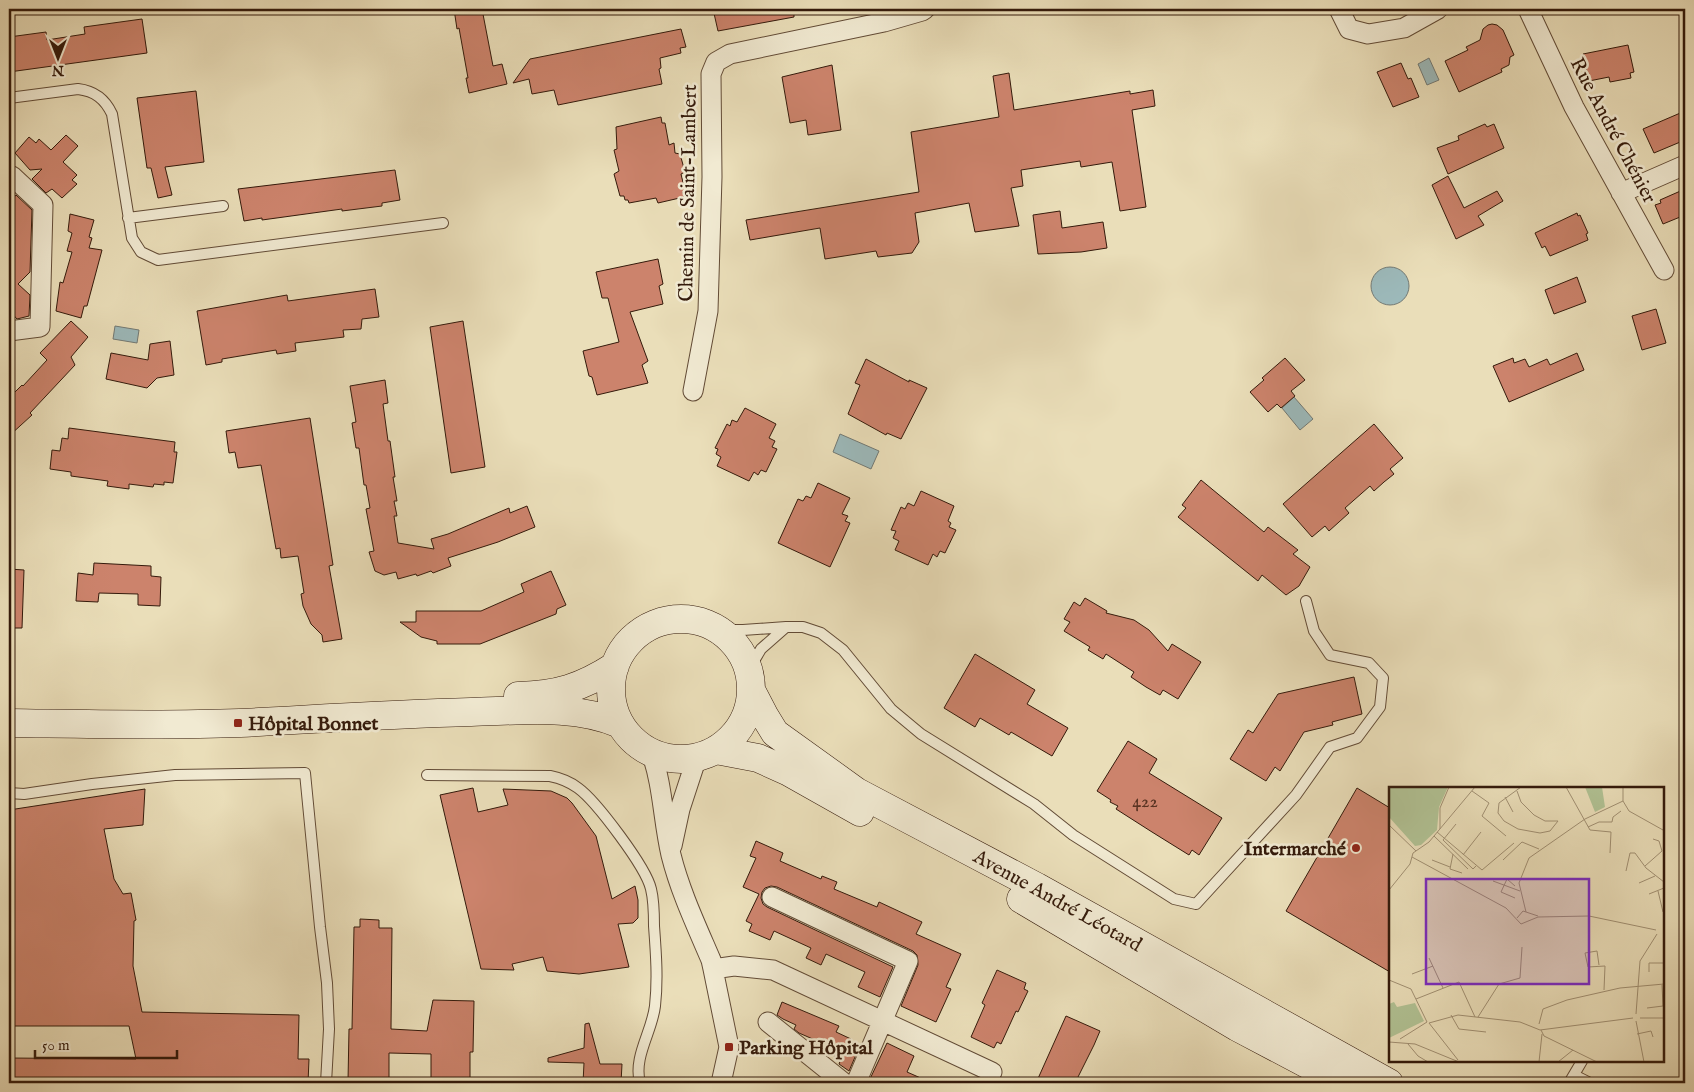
<svg xmlns="http://www.w3.org/2000/svg" width="1694" height="1092" viewBox="0 0 1694 1092" font-family="'IM FELL English',serif">
<style>
.water{fill:#9cb9ba;stroke:#727974}
.building{fill:#cc836c;stroke:#341a0b}
.lines{fill:none;stroke-linecap:round;stroke-linejoin:round}
.lane-casing{stroke:#624b36;stroke-width:12}
.street-casing{stroke:#624b36;stroke-width:21}
.secondary-casing{stroke:#341a0b;stroke-width:29}
.lane{stroke:#f1ead2;stroke-width:10}
.street{stroke:#f1ead2;stroke-width:19}
.secondary{stroke:#f1ead2;stroke-width:28}
.poi-dot{fill:#8f2418;stroke:#f1ead2;stroke-width:2}
.labels{text-anchor:middle;stroke-width:5;stroke-linejoin:round;paint-order:stroke}
.number-label{font-size:18px;fill:#5a3423}
.street-label{font-size:20px;fill:#341a0b;stroke:#f1ead2}
.poi-label{font-size:20px;font-weight:bold;fill:#341a0b;stroke:#f1ead2;text-anchor:start}
.inset-road{fill:none;stroke:#a19073;stroke-width:1}
.view{fill:#7b2cbf;fill-opacity:0.15;stroke:#7b2cbf;stroke-width:2.5}
.inset-edge{fill:none;stroke:#341a0b;stroke-width:2.5}
</style>
<rect width="100%" height="100%" fill="#eadeb9"/>
<filter id="stains"><feTurbulence type="fractalNoise" baseFrequency=".004" numOctaves="4"/><feColorMatrix values="0 0 0 0 .2 0 0 0 0 .09 0 0 0 0 .02 0 0 0 .5 -.17"/></filter>
<radialGradient id="worn" r=".72"><stop offset=".6" stop-color="#630" stop-opacity="0"/><stop offset="1" stop-color="#630" stop-opacity=".3"/></radialGradient>
<path class="water" d="M1429,58L1439,80L1427,85L1418,64Z
M1371 286a19 19 0 1 1 38 0a19 19 0 1 1-38 0Z
M115,326L139,330L137,343L113,339Z
M1294,397L1313,419L1300,430L1282,408Z
M840,434L879,451L871,469L833,452Z"/>
<path class="building" d="M454,9H482L493,66L502,64L507,84L469,93L466,78H468L459,28L457,29Z
M713,9H794V17L718,31Z
M142,19L147,53L9,72V37L46,32L47,40L85,34L84,27Z
M1492,24L1497,25L1503,30L1514,55L1510,57L1509,65L1501,69L1502,72L1459,92L1445,61L1468,50L1466,47L1480,40L1483,29L1488,25Z
M681,29L686,47L680,48L681,53L660,58L661,68L659,69L662,84L558,105L554,90L532,94L529,79L513,83L530,59Z
M1628,45L1634,72L1630,73L1631,78L1610,82L1609,77L1589,81L1583,54Z
M1401,63L1408,79L1411,78L1419,97L1393,107L1377,72Z
M832,65L841,130L808,135L806,120L790,123L782,77Z
M1009,73L1014,110L1130,91V94L1153,90L1155,106L1132,110L1146,207L1120,211L1112,162L1081,167L1080,161L1021,170L1023,186L1011,188L1019,226L975,232L969,203L915,213L919,242L912,253L878,257L876,251L825,259L820,228L750,240L746,220L919,192L911,132L999,117L993,76Z
M196,91L204,162L165,167L172,195L158,198L151,168H147L137,98Z
M1685,111V140L1654,153L1643,129Z
M661,117L662,123H665L669,145L674,143L675,153L680,154L685,172L681,174L685,191L683,192L684,197L658,203L656,198L629,203L628,200H625L624,196H620L614,174L619,171L614,150L617,149L616,127Z
M1485,124L1487,127L1494,124L1504,148L1448,174L1437,148L1459,140L1458,136Z
M66,135L78,146L63,162L77,175L72,180L77,184L62,198L52,189L46,193L32,179L42,169L30,170L15,153L29,137L36,143L39,139L51,150Z
M395,170L400,200L382,203V206L342,211V209L262,220V218L244,221L238,189Z
M1448,176L1464,208L1497,191L1503,201L1478,216L1484,225L1456,239L1432,185Z
M1685,189V215L1663,224L1655,205L1661,203L1660,200Z
M16,195L32,210L30,272L18,284L30,295L29,316L17,319L9,310V203Z
M1060,211L1062,228L1103,222L1107,248L1081,252L1038,254L1033,215Z
M1577,213L1578,216L1580,215L1588,233L1586,234L1588,240L1550,256L1545,246L1542,248L1535,233Z
M70,214L94,220L89,237L92,238L89,248L102,250L87,306H84L81,318L56,311L60,282L63,283L72,252L67,251L72,233L68,231Z
M658,259L663,284L659,286L663,304L630,312L648,361L642,365L648,383L597,395L592,377L589,376L583,351L619,342L608,298H602L596,272Z
M1577,277L1586,302L1554,314L1545,290Z
M375,289L379,317L362,319L361,329L343,330L344,337L295,343L296,351L277,354L276,350L222,359V362L206,365L197,311L287,295L288,301Z
M1656,309L1666,343L1642,350L1632,316Z
M71,321L88,337L71,357L75,365L30,413L32,415L9,436V398L22,385L23,386L47,360L40,353Z
M463,321L485,467L451,473L430,327Z
M170,341L174,375L157,378L147,388L106,379L111,353L148,360L150,344Z
M1577,353L1584,370L1509,402L1493,366L1513,358L1514,363L1525,359L1529,367L1547,359L1550,365Z
M1285,358L1305,380L1291,391L1295,396L1281,408L1277,404L1268,412L1250,392L1264,380L1262,378Z
M866,359L909,382V380L927,388L901,439L887,433L886,435L848,414L860,385L855,383Z
M385,380L388,403L383,404L388,441H390L395,477H393L397,501H394L397,516H394L398,543L434,549L431,539L448,534L509,508L510,513L527,506L535,527L498,542L448,558L451,566L433,573L431,571L417,576L416,574L398,579L396,572L384,575L375,571L369,552L374,551L366,509L370,508L366,485H364L359,448H356L352,423L356,422L350,386Z
M745,408L776,424L769,438L775,441L772,447L777,449L766,472L761,470L758,475L754,472L749,481L717,466L721,457L716,454L718,449L715,448L727,424L730,426L732,420L737,422Z
M310,418L333,565L329,566L342,639L323,642L322,635L311,624L303,606L301,594L304,593L298,556L281,558L280,548L276,549L261,465L238,468L235,452L229,453L226,431Z
M1374,424L1403,458L1390,469L1394,474L1384,482L1374,491L1370,486L1345,508L1349,513L1329,531L1325,526L1312,537L1283,504Z
M69,428L175,442L174,452H177L173,483L164,482V485L154,484L153,487L129,484V489L107,486L108,481L71,476V472L50,469L52,450L60,451L62,438L68,439Z
M1201,480L1264,532L1268,527L1298,550L1293,554L1310,567L1299,586L1286,595L1262,575L1258,581L1178,517L1186,508L1182,505Z
M818,483L850,498L842,514L848,516L845,521L850,523L830,567L778,543L798,499L803,501L806,496L811,498Z
M921,491L954,506L948,521L951,523L949,527L956,530L945,553L940,551L937,557L933,554L928,565L895,550L899,541L893,538L896,531L891,530L901,507L905,509L908,503L914,506Z
M94,563L151,566V576L161,577L160,606L138,605V594L99,593L98,602L76,601L78,573L93,575Z
M9,569L24,570L22,628H9Z
M551,571L566,605L557,609L556,614L480,644H437V641L421,637L400,622H416V611H481L524,592L521,584Z
M1085,598L1107,611L1106,613L1134,620L1149,630L1168,651L1172,644L1201,662L1178,699L1163,690L1160,695L1146,687L1131,677L1134,672L1106,654L1103,659L1088,650L1090,647L1064,631L1070,622L1064,619L1074,602L1080,606Z
M975,654L1035,690L1027,704L1068,728L1052,756L1011,732L1009,735L980,718L975,727L944,708Z
M1354,677L1362,714L1332,722L1333,725L1304,732L1280,771L1275,767L1266,781L1230,759L1248,730L1253,733L1278,694Z
M1128,741L1157,759L1149,773L1222,818L1199,855L1192,850L1189,855L1152,832L1116,809L1118,806L1110,802L1111,800L1097,791Z
M473,788L478,812L508,805L503,789L551,791L567,798L572,803L596,836L612,899L635,886L638,900V918L633,923L618,924L629,967L579,974L547,971L543,957L512,964L514,970L481,969L440,795Z
M1357,788L1390,808V972L1286,911Z
M145,789L143,825L104,829L114,879L123,894L131,893L136,920L134,921L133,966L142,1012L299,1015L298,1059H309L308,1083H9V1058L136,1059L129,1026H9V810Z
M756,841L783,853L780,861L821,879L822,876L837,882L834,889L877,907L879,902L922,922L916,934L961,954L946,987L951,989L936,1022L901,1006L918,965L917,955L913,951L777,887L771,886L765,888L762,892L761,898L763,904L767,907L893,967L880,997L858,987L865,972L826,954L821,965L806,958L811,948L774,931L770,940L749,931L752,924L746,921L759,894L743,887L756,858L750,856Z
M360,919L379,920V928H392L391,1029L427,1031L433,1000L474,1001L473,1052H470V1083H431V1054L389,1053V1081H376L375,1083H357L358,1081H348L349,1029H352L354,927H360Z
M997,970L1026,983L1024,989L1028,991L1018,1012L1016,1011L1001,1044L997,1042L994,1048L971,1037L985,1005L982,1003Z
M782,1002L839,1026L836,1032L851,1039L848,1046L858,1050L849,1071L839,1064L841,1059L819,1049L814,1044L815,1040L799,1033L794,1029L796,1025L783,1019L777,1015Z
M1066,1016L1100,1031L1094,1045L1075,1083H1036Z
M589,1023L600,1064H622L621,1083H583L584,1063L548,1062V1058L584,1048L585,1024Z
M887,1043L914,1056L907,1072L932,1083H875L869,1081Z"/>
<g class="lines">
<g class="lane-casing">
<path id="lane" d="M9,98L78,89C95,91 105,99 112,114L132,238L141,252L158,260L443,223
M128,218L223,206
M717,630H743L786,627H803L821,633L843,650L891,709L921,734L1034,804L1073,835L1174,899L1196,904L1296,795L1330,747L1357,738L1380,707L1383,678L1369,663L1330,655L1314,631L1306,601
M748,671L761,649L786,627
M427,775L550,776C560,778 570,782 578,788C596,801 646,867 651,889C654,901 654,914 654,926C656,953 658,979 655,1006C652,1032 633,1057 640,1083
M9,793L24,794L92,784L175,775L305,773L320,927L327,983L329,1029L326,1083
M1574,1075L1590,1083
M1569,1083L1582,1061"/>
</g>
<g class="street-casing">
<path id="street" d="M1339,9L1349,29L1368,34L1404,28L1438,9
M1528,9L1574,107L1664,270
M9,177L12,176L43,205L40,327L9,331
M1621,193L1685,165
M693,391L708,311L712,177L711,74L716,62L730,54L884,22L922,11L925,9
M651,752C663,785 663,821 671,855C680,891 696,925 711,960L713,969L729,1047L721,1083
M672,846L680,809L697,757
M772,897L908,961L856,1083
M713,969L734,966L773,970L992,1072
M768,1022L844,1083"/>
</g>
<g class="secondary-casing">
<path id="secondary" d="M611 689a70 70 0 1 1 140 0a70 70 0 1 1-140 0Z
M751,690L764,715L775,733L857,792L1037,887L1389,1083
M518,696C557,695 581,688 615,666
M9,723C86,724 163,726 240,723C317,719 394,714 471,712C519,711 575,704 620,724
M716,750L758,758L789,772L860,812
M1021,899L1237,1027L1343,1083"/>
</g>
<use href="#lane" class="lane"/>
<use href="#street" class="street"/>
<use href="#secondary" class="secondary"/>
</g>
<g class="poi-dot">
<rect x="233" y="718" width="10" height="10" rx="2.5"/>
<circle cx="1356" cy="848" r="5"/>
<rect x="724" y="1042" width="10" height="10" rx="2.5"/>
</g>
<g class="labels">
<g class="number-label">
<text x="1145" y="807">422</text>
</g>
<g class="street-label">
<text transform="translate(1614 130) rotate(62)" y="7">Rue André Chénier</text>
<text transform="translate(687 193) rotate(-89)" y="7">Chemin de Saint-Lambert</text>
<text transform="translate(1058 900) rotate(29)" y="7">Avenue André Léotard</text>
</g>
<g class="poi-label">
<text x="248" y="730">Hôpital Bonnet</text>
<text x="1346" y="855" text-anchor="end">Intermarché</text>
<text x="739" y="1054">Parking Hôpital</text>
</g>
</g>
<g transform="translate(1389 787)">
<rect width="275" height="275" fill="#eadeb9"/>
<path d="M0,0H59L50,20L48,43L32,58L26,59L0,30ZM196,0H213L216,20L206,25ZM5,215L8,220L26,216L35,234L0,251V217Z" fill="#b1c294"/>
<path class="inset-road" d="M132,0L110,16L109,26L115,34L129,42L151,46L161,44L169,34M177,0L201,43L222,45L221,66M234,0V14L240,24L274,43M83,4L100,16L93,29L117,49M128,4L132,15L145,28L156,34H169M116,10L124,25M67,37L54,53L84,82L87,79M0,38L27,64M199,40L210,35H223L224,30L232,24M51,42V21L60,0M48,45L93,83L125,56M45,49L79,82M64,67L61,82L73,86M74,68L92,45M23,70L117,121L132,137L149,130L200,129L267,143M43,73L61,80M114,73L133,55L150,62M256,79L273,64L270,54L264,52M237,84L241,66H246L257,81L275,95M104,94L131,104M250,96L266,89M0,103L21,77L24,66L40,55L86,0M269,104L274,125M260,107L275,101M126,111L112,105L118,92L126,99M137,125L130,96L140,71L196,32L234,14M128,131L134,124L149,129M40,171L54,201M210,178L208,164L196,166L199,180L216,179L215,203M260,185V176H275M23,187L44,179M0,193L22,202L38,235M27,212L70,195L86,230M258,221L274,219L273,198M247,227L251,174L268,147M62,228L70,242L97,245M89,230L110,197L131,191L133,160M251,231H275M247,234L255,275M40,236L69,228L131,235L151,243L244,231M40,236L69,273M150,237L154,222L178,213L231,201L275,197M152,243L155,249L208,275M248,247L262,244L264,250M11,252L38,235M0,255L26,257L70,275M19,257L29,269L39,275M150,275L153,247M169,275L184,263"/>
<path class="view" d="M37,92H200V197H37Z"/>
<rect width="275" height="275" class="inset-edge"/>
</g>
<rect width="1694" height="1092" fill="none" stroke="#eadeb9" stroke-width="30"/>
<rect x="10" y="10" width="1674" height="1072" fill="none" stroke="#341a0b" stroke-width="2.5"/>
<rect x="15" y="15" width="1664" height="1062" fill="none" stroke="#341a0b"/>
<g transform="translate(58 58) rotate(180)" stroke="#f1ead2" stroke-width="4" paint-order="stroke">
<path d="M0-4L9 19L0 12L-9 19Z" fill="#341a0b"/>
<text y="-8" font-size="14" font-weight="bold" text-anchor="middle" fill="#341a0b">N</text>
</g>
<path d="M35 1050v8h142v-8" fill="none" stroke="#341a0b" stroke-width="2.5"/>
<text x="42" y="1050" font-size="15" fill="#341a0b" stroke="#f1ead2" stroke-width="4" paint-order="stroke">50 m</text>
<rect width="100%" height="100%" filter="url(#stains)"/>
<rect width="100%" height="100%" fill="url(#worn)"/>
</svg>
